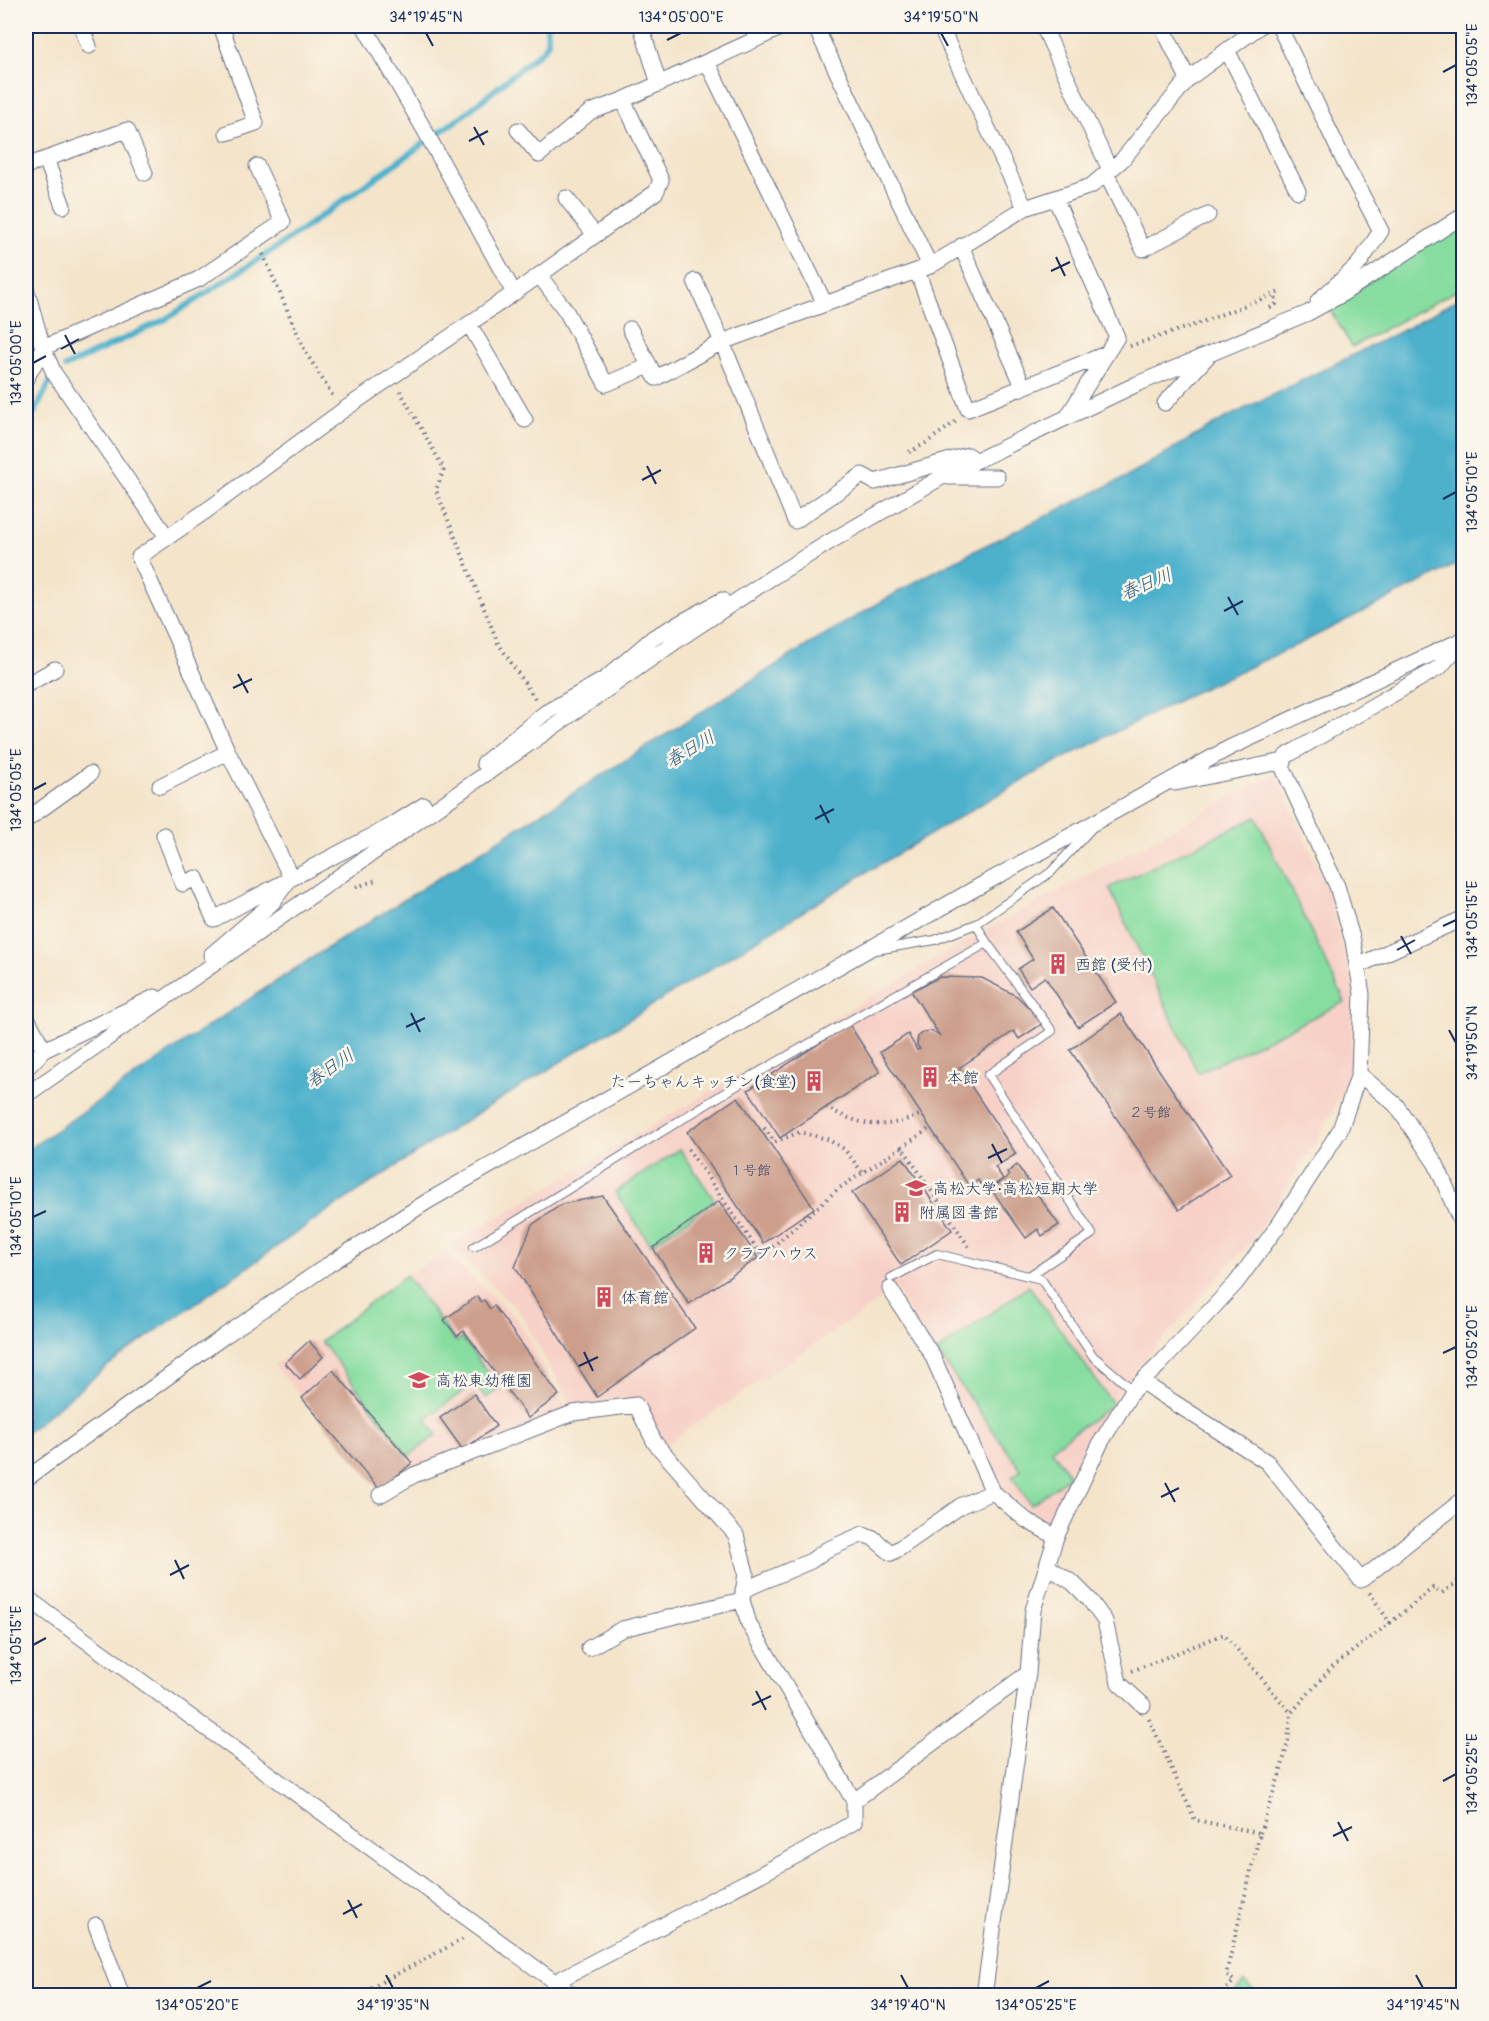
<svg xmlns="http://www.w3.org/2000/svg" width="1489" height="2021" viewBox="0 0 1489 2021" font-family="Pangolin,'Klee One',sans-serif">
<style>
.built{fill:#f7d1c7}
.green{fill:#87dda0;stroke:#51867f;stroke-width:1.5}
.water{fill:#4db1cc;stroke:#347095;stroke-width:1.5}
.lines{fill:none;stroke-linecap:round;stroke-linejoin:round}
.stream{stroke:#4db1cc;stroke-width:6}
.building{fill:#cc9e8b}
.service-casing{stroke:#676e84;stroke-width:10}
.minor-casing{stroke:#676e84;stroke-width:17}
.path{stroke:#676e84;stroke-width:4;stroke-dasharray:1.5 4.5;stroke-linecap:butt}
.service{stroke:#fff;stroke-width:8}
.minor{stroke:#fff;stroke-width:15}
.ticks{fill:none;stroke:#1b2f5e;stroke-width:2}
.labels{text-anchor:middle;stroke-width:5;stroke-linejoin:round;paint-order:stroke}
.number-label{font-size:14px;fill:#474b69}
.poi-label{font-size:16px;fill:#1b2f5e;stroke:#fbf7ec;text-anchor:start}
.water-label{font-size:18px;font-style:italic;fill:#2c5c84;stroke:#fbf7ec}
.neatline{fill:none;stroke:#1b2f5e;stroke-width:2}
.ticks-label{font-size:15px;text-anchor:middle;fill:#1b2f5e}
</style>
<rect width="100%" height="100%" fill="#fbf7ec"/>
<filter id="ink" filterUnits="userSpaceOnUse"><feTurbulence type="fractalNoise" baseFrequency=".0167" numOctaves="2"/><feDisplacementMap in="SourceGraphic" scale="12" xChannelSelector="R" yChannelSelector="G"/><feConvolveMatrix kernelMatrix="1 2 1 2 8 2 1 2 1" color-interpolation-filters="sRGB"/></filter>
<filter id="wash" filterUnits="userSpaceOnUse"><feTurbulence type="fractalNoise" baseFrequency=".008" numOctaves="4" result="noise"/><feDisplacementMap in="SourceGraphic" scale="24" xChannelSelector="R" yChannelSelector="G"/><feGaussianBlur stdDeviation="1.35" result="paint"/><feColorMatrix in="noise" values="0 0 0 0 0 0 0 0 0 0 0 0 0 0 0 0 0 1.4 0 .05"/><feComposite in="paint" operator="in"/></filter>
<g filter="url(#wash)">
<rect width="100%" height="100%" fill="#f4e4ca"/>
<path class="built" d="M1276,773L1328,891L1354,990L1350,1075L1318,1139L1254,1238L1127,1380L1090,1434L1051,1525L999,1488L897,1289L663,1446L626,1397L573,1409L520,1312L450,1245L957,946Z
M445,1253L518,1320L567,1410L380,1490L274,1365L309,1341H321L406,1275Z"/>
<path class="green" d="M1463,221V287L1352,347L1329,308Z
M1256,817L1345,1002L1198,1073L1109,888Z
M680,1149L715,1201L651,1245L615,1192Z
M406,1275L456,1342L462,1338L500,1388L486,1398L474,1383L426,1419L437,1435L408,1456L321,1341Z
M1029,1286L1113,1404L1051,1449L1070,1476L1031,1505L1012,1477L1021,1470L937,1352Z
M1244,1982L1259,1995H1232Z"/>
<path class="water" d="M1463,296V561L1299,644L1193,693L1056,762L983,803L862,875L454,1128L325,1213L149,1336L108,1366L26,1433V1151L205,1028L307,961L819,638L922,578L978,549L1128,476L1220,421L1407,328Z"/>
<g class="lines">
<path class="stream" d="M65,367L166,319L279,246L465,114L543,50L548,43L547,26
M26,420L35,412L52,378"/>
</g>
<g id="blocks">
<path class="building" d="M1053,908L1116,1002L1078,1027L1045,977L1030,987L1018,969L1033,959L1016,932Z
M940,977L982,978L1017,996L1037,1016L1042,1024L1019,1039L1014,1031L959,1068L1016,1154L995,1167L1003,1179L985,1191L978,1180L969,1186L880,1052L908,1034L917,1050L920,1049L917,1045L918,1036L923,1032L931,1031L940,1036L911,991Z
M1121,1014L1230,1175L1179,1210L1070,1050Z
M849,1024L880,1072L780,1138L748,1090Z
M738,1097L814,1208L763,1243L687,1132Z
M903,1158L952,1230L901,1265L852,1193Z
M1017,1165L1059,1225L1042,1236L1038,1229L1026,1238L991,1189L1009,1176L1007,1173Z
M603,1196L695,1328L597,1397L515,1267L532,1225L562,1204Z
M719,1201L758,1258L689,1304L653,1248Z
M477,1296L481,1302L484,1300L490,1309L494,1306L559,1395L528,1418L464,1331L457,1336L444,1320Z
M309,1341L323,1357L300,1379L285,1363Z
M333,1370L412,1463L380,1490L302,1398Z
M474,1394L496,1426L463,1450L440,1418Z"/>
</g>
</g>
<g filter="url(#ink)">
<use href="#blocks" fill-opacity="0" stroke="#676e84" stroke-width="1.5"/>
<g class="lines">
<g class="service-casing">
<path id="service" d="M976,924L987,943L1052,1031L988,1075L1092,1234L1029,1276
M876,950L935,940L976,924L1051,872L1090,830
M474,1247L754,1075L987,943
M891,1278L937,1254L1041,1279L1093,1356L1133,1390"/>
</g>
<g class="minor-casing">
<path id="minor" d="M81,26L89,46
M221,26L256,123L227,133
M364,26L424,129L514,293
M641,26L659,84
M815,26L930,266L1025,208L1091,186L1122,160L1188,79L1260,26
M940,26L1025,208
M1043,26L1110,170
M1162,26L1188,79
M1279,26L1344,161L1381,231L1358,265L1318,301
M1227,50L1298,191
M707,62L825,304L930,266
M518,130L539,155L590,112L623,100L785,26
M46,159L63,206
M26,166L127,130L145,173
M1106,173L1143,249L1208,215
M566,198L595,235
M1055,198L1117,337L1068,416
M961,246L1023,386
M917,271L968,409L1106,354
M539,275L566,311L606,384L649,366
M695,281L722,342L795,521L862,475L875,482L968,455L974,459
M26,288L43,348L54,373L167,537
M469,324L525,420
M630,329L656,378L722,342L825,304
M26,379L43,348L199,279L283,222L257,166
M1165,403L1208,356
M948,477H997
M26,685L55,669
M609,686L605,679L654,637L722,600
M484,763L545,713L605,679
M1175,783L1284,761
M160,786L228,752
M26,820L90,774
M164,835L183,884L196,878L214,919L389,827L424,805
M211,955L272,903L291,877L228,752L139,557L210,508L342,411L517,291L656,192L661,180L623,100
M1357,966L1464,918
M26,1016L44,1050L155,997
M26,1069L44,1050
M1359,1074L1396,1105L1436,1164L1459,1217L1464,1232
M26,1095L682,637L771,578L831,541L942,477L1137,384L1308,313L1339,296L1464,215
M890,1289L932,1355L993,1492L1026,1520L1056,1537
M1142,1382L1267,1462L1361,1580L1464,1499
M26,1479L223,1337L328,1265L428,1201L976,888L1229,748L1464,639
M380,1495L414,1475L573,1413L636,1405L655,1443L736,1535L746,1573L742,1600L749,1624L854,1801L1028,1673
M1047,1566L1073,1583L1089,1599L1105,1621L1119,1683L1143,1705
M743,1590L811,1561L826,1550L863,1534L873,1538L891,1553L900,1548L962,1505L993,1492
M26,1597L574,1996
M589,1648L622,1629L742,1600
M96,1925L122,1996
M555,1982L805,1851L854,1822V1801
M984,1996L1028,1673L1033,1610L1056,1537L1101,1442L1133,1390L1159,1365L1236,1283L1278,1226L1340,1130L1359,1074L1362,994L1353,941L1337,886L1282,766L1286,756L1440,667L1460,644"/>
</g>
<path class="path" d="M263,254L305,351L334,398
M1270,308L1276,304V294
M1130,346L1194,325L1282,291
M400,391L444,469L436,490L498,643L536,700
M909,452L926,443L958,420
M356,887L376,880
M826,1107C860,1126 884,1131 921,1114
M764,1128L775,1142L800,1132L827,1139L844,1149L863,1173
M902,1147L930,1128
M688,1149L762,1256L838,1189L902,1147L971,1250
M1390,1623L1433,1588L1442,1593L1464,1577
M1132,1671L1224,1634L1291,1713
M1149,1719L1195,1820L1260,1833L1226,1974L1234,1981L1219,1996
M1260,1833L1281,1770L1288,1742L1291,1713L1333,1666L1390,1623L1369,1592
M355,1996L465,1938"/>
<use href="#service" class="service"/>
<use href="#minor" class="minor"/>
</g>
</g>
<path class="ticks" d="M426,33L433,46M941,33L948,46M667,40L681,33M1443,72L1456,65M474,127L484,145M469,141L488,131M1056,257L1065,276M1051,271L1070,262M65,335L75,354M61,349L79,339M33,363L46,356M647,466L656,484M642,480L661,470M1443,499L1456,492M1228,597L1238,615M1224,611L1243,601M238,674L248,693M233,688L252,679M33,790L46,783M820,805L829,823M815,819L834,809M1443,926L1456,920M1401,936L1411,954M1397,950L1415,940M411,1013L420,1032M406,1027L425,1018M1449,1030L1456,1043M992,1144L1002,1163M988,1158L1007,1149M33,1217L46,1211M584,1352L593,1371M1443,1353L1456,1347M579,1366L598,1357M1165,1483L1175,1502M1161,1497L1179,1488M175,1560L184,1579M170,1575L189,1565M33,1645L46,1638M756,1691L766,1710M752,1705L771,1696M1443,1781L1456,1774M1338,1822L1348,1841M1333,1836L1352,1827M348,1900L357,1918M343,1914L362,1904M386,1975L393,1988M901,1975L908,1988M1416,1975L1423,1988M197,1988L211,1981M1036,1988L1049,1981"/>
<defs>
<g id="building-bare" transform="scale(1.62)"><path d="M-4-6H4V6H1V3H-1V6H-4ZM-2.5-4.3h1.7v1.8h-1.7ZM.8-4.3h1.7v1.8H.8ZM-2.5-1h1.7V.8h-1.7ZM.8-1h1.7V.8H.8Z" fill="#d1495b" stroke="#fbf7ec" stroke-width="2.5" paint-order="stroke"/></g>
<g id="university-bare" transform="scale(1.62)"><path d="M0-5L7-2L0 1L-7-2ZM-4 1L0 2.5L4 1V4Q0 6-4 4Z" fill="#d1495b" stroke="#fbf7ec" stroke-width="2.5" paint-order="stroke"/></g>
<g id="school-bare" transform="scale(1.62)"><path d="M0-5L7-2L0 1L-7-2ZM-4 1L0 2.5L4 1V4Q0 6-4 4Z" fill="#d1495b" stroke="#fbf7ec" stroke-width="2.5" paint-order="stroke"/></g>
</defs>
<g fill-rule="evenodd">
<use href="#building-bare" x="1058" y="964"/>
<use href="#building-bare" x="930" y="1077"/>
<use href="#building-bare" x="814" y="1081"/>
<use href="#university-bare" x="916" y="1188"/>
<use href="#building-bare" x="902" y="1212"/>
<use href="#building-bare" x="706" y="1253"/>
<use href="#building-bare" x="604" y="1297"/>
<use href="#school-bare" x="419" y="1380"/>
</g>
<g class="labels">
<g class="number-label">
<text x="1150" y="1117">２号館</text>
<text x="750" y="1175">１号館</text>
</g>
<g class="poi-label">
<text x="1075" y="970">西館 (受付)</text>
<text x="947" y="1083">本館</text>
<text x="797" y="1087" text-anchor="end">たーちゃんキッチン(食堂)</text>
<text x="933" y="1194">高松大学·高松短期大学</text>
<text x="919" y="1218">附属図書館</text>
<text x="723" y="1259">クラブハウス</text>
<text x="621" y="1303">体育館</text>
<text x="436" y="1386">高松東幼稚園</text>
</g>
<g class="water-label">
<text transform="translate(1146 584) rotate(-23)" y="6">春日川</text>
<text transform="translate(690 749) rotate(-31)" y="6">春日川</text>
<text transform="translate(330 1068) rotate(-35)" y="6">春日川</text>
</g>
</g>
<rect width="1489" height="2021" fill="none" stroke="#fbf7ec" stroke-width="66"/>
<rect x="33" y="33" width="1423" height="1955" class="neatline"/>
<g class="ticks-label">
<text x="426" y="22">34°19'45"N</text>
<text x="681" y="22">134°05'00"E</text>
<text x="941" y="22">34°19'50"N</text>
<text transform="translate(1472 65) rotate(-90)" y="5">134°05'05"E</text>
<text transform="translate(16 363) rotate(-90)" y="5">134°05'00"E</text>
<text transform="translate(1472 492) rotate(-90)" y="5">134°05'10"E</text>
<text transform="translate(16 790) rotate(-90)" y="5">134°05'05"E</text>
<text transform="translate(1472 920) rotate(-90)" y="5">134°05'15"E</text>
<text transform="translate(1472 1043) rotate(-90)" y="5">34°19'50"N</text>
<text transform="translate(16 1217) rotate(-90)" y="5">134°05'10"E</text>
<text transform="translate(1472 1347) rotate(-90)" y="5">134°05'20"E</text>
<text transform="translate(16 1645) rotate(-90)" y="5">134°05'15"E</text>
<text transform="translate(1472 1774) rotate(-90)" y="5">134°05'25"E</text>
<text x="197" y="2010">134°05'20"E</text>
<text x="393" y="2010">34°19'35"N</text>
<text x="908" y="2010">34°19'40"N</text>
<text x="1036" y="2010">134°05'25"E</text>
<text x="1423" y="2010">34°19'45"N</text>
</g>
</svg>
